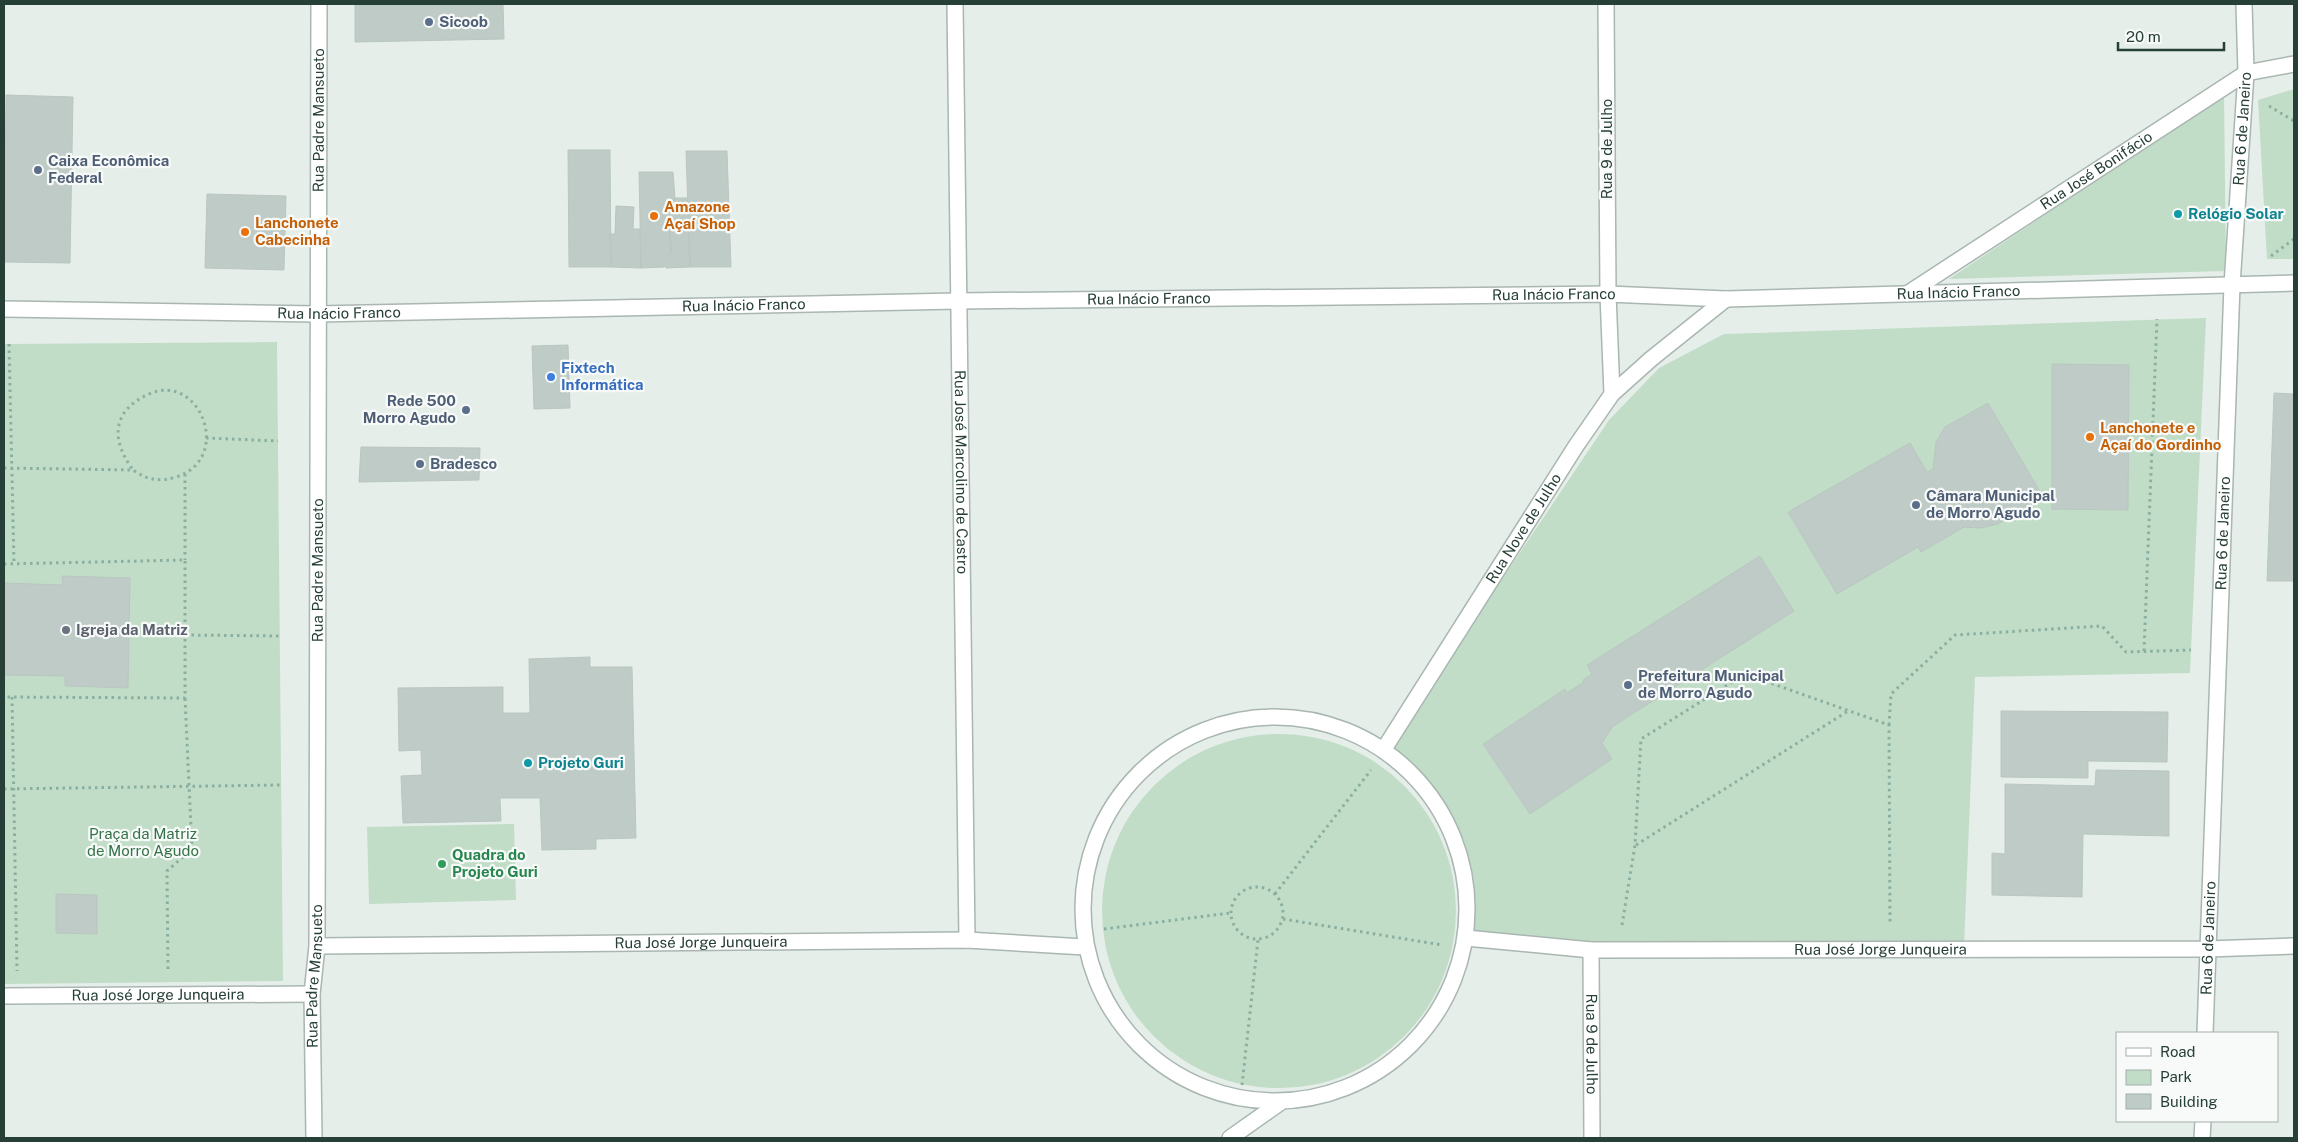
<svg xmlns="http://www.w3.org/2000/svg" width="2298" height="1142" viewBox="0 0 2298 1142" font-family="'Public Sans',sans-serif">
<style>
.green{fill:#c1ddc7}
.building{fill:#bfcbc6;stroke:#b9c7c0}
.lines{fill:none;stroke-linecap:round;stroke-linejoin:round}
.minor-casing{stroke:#a9b6b1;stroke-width:18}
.path{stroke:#8aafa1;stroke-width:3;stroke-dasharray:2.5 4;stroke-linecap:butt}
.minor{stroke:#fff;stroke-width:15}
.service-dot{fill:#5c6f8a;stroke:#f7faf8;stroke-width:2}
.culture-dot{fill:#0f9aa8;stroke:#f7faf8;stroke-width:2}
.food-dot{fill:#e8710a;stroke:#f7faf8;stroke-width:2}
.shop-dot{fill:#3f7fe0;stroke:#f7faf8;stroke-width:2}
.worship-dot{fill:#6b7280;stroke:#f7faf8;stroke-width:2}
.leisure-dot{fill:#2e9e5b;stroke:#f7faf8;stroke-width:2}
.labels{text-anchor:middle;stroke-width:4.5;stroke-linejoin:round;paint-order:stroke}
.service-label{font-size:15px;font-weight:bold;fill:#4e5e75;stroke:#f7faf8;text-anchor:start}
.street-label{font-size:15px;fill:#263f37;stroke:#f7faf8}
.food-label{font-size:15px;font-weight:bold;fill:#c56008;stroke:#f7faf8;text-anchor:start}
.culture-label{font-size:15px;font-weight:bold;fill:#0d838f;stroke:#f7faf8;text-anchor:start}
.shop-label{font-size:15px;font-weight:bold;fill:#366cbe;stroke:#f7faf8;text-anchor:start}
.worship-label{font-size:15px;font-weight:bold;fill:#5b616d;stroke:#f7faf8;text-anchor:start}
.park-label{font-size:15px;fill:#347248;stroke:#f7faf8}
.leisure-label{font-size:15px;font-weight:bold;fill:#27864d;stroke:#f7faf8;text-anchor:start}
</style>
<rect width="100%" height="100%" fill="#e6eeea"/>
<path class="green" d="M2294,89V259H2267L2258,100Z
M2224,95L2226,271L1949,279Z
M2206,318L2190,673L1975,677L1964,947L1568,942L1470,935L1466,870L1440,804L1388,749L1609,420L1659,368L1724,334Z
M277,342L283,981L4,984V344Z
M1102 911a177 177 0 1 1 354 0a177 177 0 1 1-354 0Z
M514,824L516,900L369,904L367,827Z"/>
<path class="building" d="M355,4H503L504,39L355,42Z
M6,95L73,97L70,263L4,262Z
M568,150H610L611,267H569Z
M686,151H727L731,267H690Z
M639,172H673L675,199L669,203L671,253L665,257V267L641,268Z
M207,194L286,196L284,270L205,268Z
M675,198H687L690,267L666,268V257L671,253L669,203Z
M616,206L634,207L633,229H640L641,268L611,267L610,234H615Z
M568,345L570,408L534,409L532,346Z
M2052,364L2129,365L2128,510L2052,509Z
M2274,393L2294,394V581H2267Z
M1988,403L2043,497L1998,524L1980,528L1964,527L1921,552L1918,547L1837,594L1788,512L1910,443L1927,472L1933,469L1936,442L1945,427Z
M361,447L480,448L479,480L359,482Z
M1760,556L1794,611L1612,727L1602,743L1612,759L1530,814L1483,744L1565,689L1567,693L1584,682L1583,680L1592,674L1587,665Z
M62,576L130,578L128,688L65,686V676L4,675V583L63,585Z
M590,657V667H632L636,838L596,839V849L542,850L540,798H500L501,821L403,823L401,776L422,775L421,750L399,751L398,688L503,687V713H530L529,659Z
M2001,711L2168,712L2167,762L2088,761V778L2001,777Z
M2096,770L2169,771V836L2083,834L2082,897L1992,895V853L2005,854V784L2095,786Z
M56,894L97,895V934L56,933Z"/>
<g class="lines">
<g class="minor-casing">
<g id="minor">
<path id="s1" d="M955,4L967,940"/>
<path id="s2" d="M1907,294L2246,73L2294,64"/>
<path id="s3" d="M4,309L317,314L958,301L1608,294L1726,299L2294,283"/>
<path d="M1612,394L1651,359L1726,299"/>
<circle cx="1275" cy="909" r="192"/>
<path id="s4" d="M1384,749L1576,446L1612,394L1608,294L1606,4"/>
<path id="s5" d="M1466,938L1591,950L2207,949L2294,946"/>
<path id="s6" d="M317,946L967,940L1085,947"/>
<path id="s7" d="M1591,950L1592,1138"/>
<path id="s8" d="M4,996L312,994"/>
<path id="s9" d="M2205,1033L2232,285L2246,73L2244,4"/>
<path id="s10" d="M314,1138L312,994L317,946L319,4"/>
<path d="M1230,1138L1281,1102"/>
<path d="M2202,1138L2203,1121"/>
</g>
</g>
<path class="path" d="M2269,106L2294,121
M2271,256L2294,239
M9,344L14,564
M206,438L278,441
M4,468L133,470C147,480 160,482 176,477C234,459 200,371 149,394C111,411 111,440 133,470
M185,474V560
M4,564L185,560V698L4,697
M185,635L280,636
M2144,651L2157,319
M12,697L17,971
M1889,725L1891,694L1955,635L2102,626L2126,652L2191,650
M4,789L281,785
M1636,845L1848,711
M1231 913a26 26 0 1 1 52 0a26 26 0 1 1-52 0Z
M1275,894L1371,770
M1283,919L1442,945
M1622,925L1635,845L1641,739L1745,674L1889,725L1890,924
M1104,929L1230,913
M168,969L167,871L192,849L185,698
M1242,1085L1258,940"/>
<use href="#minor" class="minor"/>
</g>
<g class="service-dot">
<circle cx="429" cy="22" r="5"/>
<circle cx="38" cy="170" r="5"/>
<circle cx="466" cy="410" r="5"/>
<circle cx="420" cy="464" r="5"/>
<circle cx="1916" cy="505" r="5"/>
<circle cx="1628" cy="685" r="5"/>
</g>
<g class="culture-dot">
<circle cx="2178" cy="214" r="5"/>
<circle cx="528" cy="763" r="5"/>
</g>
<g class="food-dot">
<circle cx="654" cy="216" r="5"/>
<circle cx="245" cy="232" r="5"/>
<circle cx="2090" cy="437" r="5"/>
</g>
<circle class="shop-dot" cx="551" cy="377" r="5"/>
<circle class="worship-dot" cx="66" cy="630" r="5"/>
<circle class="leisure-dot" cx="442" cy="864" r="5"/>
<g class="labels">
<g class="service-label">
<text x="439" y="27">Sicoob</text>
<text x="48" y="166">Caixa Econômica<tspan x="48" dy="17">Federal</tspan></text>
<text x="456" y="406" text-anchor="end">Rede 500<tspan x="456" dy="17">Morro Agudo</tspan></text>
<text x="430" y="469">Bradesco</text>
<text x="1926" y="501">Câmara Municipal<tspan x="1926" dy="17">de Morro Agudo</tspan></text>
<text x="1638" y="681">Prefeitura Municipal<tspan x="1638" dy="17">de Morro Agudo</tspan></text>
</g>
<g class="street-label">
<text dy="5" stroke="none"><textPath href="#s10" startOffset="1018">Rua Padre Mansueto</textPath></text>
<text dy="5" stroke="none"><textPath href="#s9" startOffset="905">Rua 6 de Janeiro</textPath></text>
<text transform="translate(1607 149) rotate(-90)" y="5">Rua 9 de Julho</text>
<text dy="5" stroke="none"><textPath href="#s2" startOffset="226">Rua José Bonifácio</textPath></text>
<text dy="5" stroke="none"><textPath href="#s3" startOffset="1955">Rua Inácio Franco</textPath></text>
<text dy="5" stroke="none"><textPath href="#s3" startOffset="1550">Rua Inácio Franco</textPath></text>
<text dy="5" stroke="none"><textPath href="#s3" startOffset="1145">Rua Inácio Franco</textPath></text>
<text dy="5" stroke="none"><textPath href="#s3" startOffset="740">Rua Inácio Franco</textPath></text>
<text dy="5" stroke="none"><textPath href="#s3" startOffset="335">Rua Inácio Franco</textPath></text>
<text dy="5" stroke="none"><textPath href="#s1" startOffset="468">Rua José Marcolino de Castro</textPath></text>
<text dy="5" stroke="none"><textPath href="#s4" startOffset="261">Rua Nove de Julho</textPath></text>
<text dy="5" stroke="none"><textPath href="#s9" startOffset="500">Rua 6 de Janeiro</textPath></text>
<text dy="5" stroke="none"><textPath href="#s10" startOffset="568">Rua Padre Mansueto</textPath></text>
<text dy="5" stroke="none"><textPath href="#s9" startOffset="95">Rua 6 de Janeiro</textPath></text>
<text dy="5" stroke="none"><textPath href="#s6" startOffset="384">Rua José Jorge Junqueira</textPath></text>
<text dy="5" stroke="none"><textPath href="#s5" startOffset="415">Rua José Jorge Junqueira</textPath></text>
<text dy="5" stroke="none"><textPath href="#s10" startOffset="162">Rua Padre Mansueto</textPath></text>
<text dy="5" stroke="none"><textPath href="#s8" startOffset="154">Rua José Jorge Junqueira</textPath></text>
<text dy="5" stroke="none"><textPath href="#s7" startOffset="94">Rua 9 de Julho</textPath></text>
</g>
<g class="food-label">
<text x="664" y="212">Amazone<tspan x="664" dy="17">Açaí Shop</tspan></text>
<text x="255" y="228">Lanchonete<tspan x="255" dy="17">Cabecinha</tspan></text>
<text x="2100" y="433">Lanchonete e<tspan x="2100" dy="17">Açaí do Gordinho</tspan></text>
</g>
<g class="culture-label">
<text x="2188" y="219">Relógio Solar</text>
<text x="538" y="768">Projeto Guri</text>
</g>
<g class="shop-label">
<text x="561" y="373">Fixtech<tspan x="561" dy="17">Informática</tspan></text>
</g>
<g class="worship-label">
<text x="76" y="635">Igreja da Matriz</text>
</g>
<g class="park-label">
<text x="143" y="839">Praça da Matriz<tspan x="143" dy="17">de Morro Agudo</tspan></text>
</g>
<g class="leisure-label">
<text x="452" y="860">Quadra do<tspan x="452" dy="17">Projeto Guri</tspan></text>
</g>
</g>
<rect width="2298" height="1142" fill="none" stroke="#263f37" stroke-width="10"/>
<rect x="2116" y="1032" width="162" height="90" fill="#f7faf8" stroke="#a3afab"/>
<rect x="2126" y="1048" width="25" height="8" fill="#ffffff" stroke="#a3afab"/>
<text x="2160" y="1057" font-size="15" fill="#263f37">Road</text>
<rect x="2126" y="1070" width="25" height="15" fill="#c1ddc7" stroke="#a3afab"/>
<text x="2160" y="1082" font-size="15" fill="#263f37">Park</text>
<rect x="2126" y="1094" width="25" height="15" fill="#bfcbc6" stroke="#a3afab"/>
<text x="2160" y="1107" font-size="15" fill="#263f37">Building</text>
<path d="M2118 42v8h106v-8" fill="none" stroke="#263f37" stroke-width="2.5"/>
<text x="2126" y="42" font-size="15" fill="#263f37" stroke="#f7faf8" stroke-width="4" paint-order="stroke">20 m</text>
</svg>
